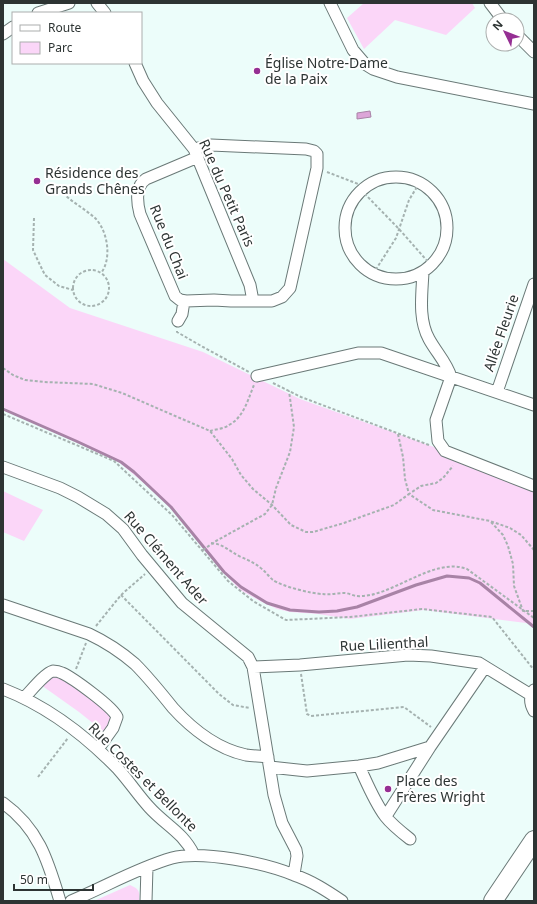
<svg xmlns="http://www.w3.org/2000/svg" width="537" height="904" viewBox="0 0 537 904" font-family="'Noto Sans',sans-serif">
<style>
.green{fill:#fbd6f8}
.water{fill:#dca5d8;stroke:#a883a6}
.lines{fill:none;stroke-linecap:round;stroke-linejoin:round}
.stream{stroke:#a883a6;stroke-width:3}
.street-casing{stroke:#6a7977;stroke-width:13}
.primary-casing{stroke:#6a7977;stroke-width:20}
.path{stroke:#a5b2b0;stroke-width:2;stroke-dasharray:3 2;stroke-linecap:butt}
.street{stroke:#fff;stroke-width:11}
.primary{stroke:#fff;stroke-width:18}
.poi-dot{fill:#952f93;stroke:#fff;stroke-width:1.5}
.labels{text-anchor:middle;stroke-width:4;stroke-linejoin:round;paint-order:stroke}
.poi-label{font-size:14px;fill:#2d3433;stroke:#fff;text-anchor:start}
.street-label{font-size:14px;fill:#2d3433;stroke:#fff}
</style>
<rect width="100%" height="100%" fill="#ecfdfa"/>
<path class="green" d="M364,3H472L475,8L446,35L395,20L364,49L347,18Z
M3,259L70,308L203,352L300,399L445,451L534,486V624L424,610L350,619L318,614L290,612L277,609L260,601L240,590L222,571L176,510L115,459L33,423L3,407Z
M3,491L43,510L24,541L3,532Z
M53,675L70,682L115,718L104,732L79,712L41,685Z
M130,885C139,889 140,891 139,901H94Z"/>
<path class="water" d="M370,111L371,117L357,119V113Z"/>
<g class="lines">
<path class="stream" d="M3,409L76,441L121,462L134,472L171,507L224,572L241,587L267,603L290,610L319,612L337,611L357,607L416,585L447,576L469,578L480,583L534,627"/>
<g class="street-casing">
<path id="street" d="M97,3L105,13
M330,3L353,50L365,64L373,69L397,77L534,104
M490,3L503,20
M38,13L69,3
M3,34L13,27
M517,35L534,52
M135,63L143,81L157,103L194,149L250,285L253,301
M194,149L211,145L306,149L314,151L317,154V168L290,288L282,297L272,301H231L214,300L186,301L180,300L175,296L140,214C137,203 135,186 146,179L198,157
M345 228a51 51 0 1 1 102 0a51 51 0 1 1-102 0Z
M423,272C422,294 418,319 429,339C436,352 447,363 451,377L436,420L438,441L445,451L534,486
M178,321L182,314L184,301
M257,376L358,353H381L534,405
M497,392L534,284
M3,467L60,488L78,497L106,514L123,529L142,555L182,603L248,657L253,667L274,795L282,823L296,850L297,856L294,874
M3,605L89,634C106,642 121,652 135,664C149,678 161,693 173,708C192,729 218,749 246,755C253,756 261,756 268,757
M253,667L300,665L408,655L431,656L479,663L531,695
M3,689C47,706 85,735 118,769C129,781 138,795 149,807C165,825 183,832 194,855
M534,690C529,697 530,704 534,711
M24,698C30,692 45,673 53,671C56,671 60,672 62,673C73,678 113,707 117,717L113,728L98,749
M359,766C367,783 374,801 385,816C392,825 401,832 410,839
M270,767L307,771L359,766L378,763L430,747L485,667
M3,803C39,829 48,861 60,901
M386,816L430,747
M71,901C105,887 137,868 172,858C202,850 265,863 294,875C312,881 327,891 342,901
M146,901L147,867"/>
</g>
<g class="primary-casing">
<path id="primary" d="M493,901L534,840"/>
</g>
<path class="path" d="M327,172L366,187
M361,190L399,229L429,263
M63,193C73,203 85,209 95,218C108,231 112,259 101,273
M34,218L33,250L40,265L45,275L59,286L73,290
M73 288a18 18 0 1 1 36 0a18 18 0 1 1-36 0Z
M373,274L396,238L409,200L420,182
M177,331V332L203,347L249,372
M3,368L13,375L25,380L44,382L93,384L122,393L210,431L232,459L241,475L253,489L272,505L291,525L306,532H313L344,523L394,505L409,494L433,510L490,521L510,528L521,535L534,550
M273,383L301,397L429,445
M3,414L114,461L172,515L228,581L253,601L286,620L350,617L422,609L492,617L534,670
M210,431C216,429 224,429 229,425C244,417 248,399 254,385
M398,434L403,457L405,479L409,494L421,486L436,483L443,478L453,466
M491,522L503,535L508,546L513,564L514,586L523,611H534
M211,543C224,544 230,552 241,557C250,561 255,563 262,569C266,572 269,577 273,580C281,586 312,594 323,594C330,595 337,593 344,593C348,593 352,595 356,596C391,599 432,556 467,569L534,618
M203,550L216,541L265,514L272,505L276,488L290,452L294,427L289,391
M121,595L219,694L233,705L250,708
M96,626L121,595L145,574
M76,669L86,643
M301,674L307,714L311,716L404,707L431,727
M38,777L68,738"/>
<use href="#street" class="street"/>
<use href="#primary" class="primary"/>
</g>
<g class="poi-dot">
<circle cx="257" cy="71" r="4"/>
<circle cx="37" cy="181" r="4"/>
<circle cx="388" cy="789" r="4"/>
</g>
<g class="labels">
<g class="poi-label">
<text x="265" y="68">Église Notre-Dame<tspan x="265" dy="16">de la Paix</tspan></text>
<text x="45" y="178">Résidence des<tspan x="45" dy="16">Grands Chênes</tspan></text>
<text x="396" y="786">Place des<tspan x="396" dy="16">Frères Wright</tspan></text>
</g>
<g class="street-label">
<text transform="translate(227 193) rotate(66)" y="5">Rue du Petit Paris</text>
<text transform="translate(169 242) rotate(68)" y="5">Rue du Chai</text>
<text transform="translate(501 333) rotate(-71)" y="5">Allée Fleurie</text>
<text transform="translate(166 558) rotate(49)" y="5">Rue Clément Ader</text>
<text transform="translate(384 644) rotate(-3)" y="5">Rue Lilienthal</text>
<text transform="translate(143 777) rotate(45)" y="5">Rue Costes et Bellonte</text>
</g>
</g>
<rect width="537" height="904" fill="none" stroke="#2d3433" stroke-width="8"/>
<rect x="12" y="12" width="130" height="52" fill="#ffffff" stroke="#abaead"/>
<rect x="20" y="25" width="20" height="6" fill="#ffffff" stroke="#abaead"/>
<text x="48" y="32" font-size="12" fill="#2d3433">Route</text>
<rect x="20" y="42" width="20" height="12" fill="#fbd6f8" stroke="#abaead"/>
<text x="48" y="52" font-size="12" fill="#2d3433">Parc</text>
<g transform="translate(505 32) rotate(313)"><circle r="19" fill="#ffffff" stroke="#abaead"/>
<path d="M0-3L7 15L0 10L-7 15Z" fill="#952f93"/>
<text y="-6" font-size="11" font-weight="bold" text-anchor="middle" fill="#2d3433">N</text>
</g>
<path d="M14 884v6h79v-6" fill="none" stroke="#2d3433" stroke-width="2"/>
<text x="20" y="884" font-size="12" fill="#2d3433" stroke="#ffffff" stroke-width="3" paint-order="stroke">50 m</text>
</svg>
